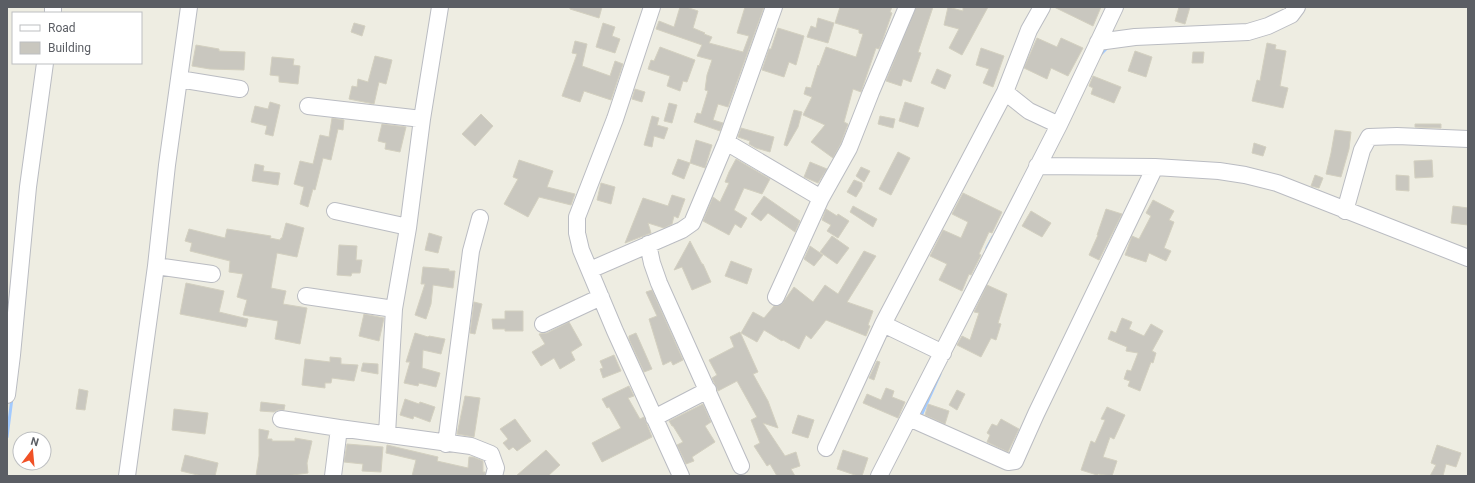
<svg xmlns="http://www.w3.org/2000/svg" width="1475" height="483" viewBox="0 0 1475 483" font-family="Roboto,sans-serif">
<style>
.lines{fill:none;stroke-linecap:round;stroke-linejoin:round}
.stream{stroke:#a2caff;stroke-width:3}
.building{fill:#c9c7bf;stroke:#d3d0c0}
.minor-casing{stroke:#babcc2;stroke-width:18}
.minor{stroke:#fff;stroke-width:16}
</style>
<rect width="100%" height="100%" fill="#eeede2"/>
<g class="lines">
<path class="stream" d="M1100,55L1108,47
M987,248L993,237
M921,416L940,374
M7,437L12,398"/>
</g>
<path class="building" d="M570,7H602L599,18L570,9Z
M680,7H686L698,11L693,28L705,33L704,34L712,37L709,43L743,52L749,36L737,33L745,7H764L728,107L718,104L713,120L723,123L720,131L694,122L697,113L701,114L708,91L705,90L707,75L712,60L697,56L702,45L656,29L659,21L674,27Z
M840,7H892L890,12L892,13L883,39L879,49L876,48L861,92L853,89L844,122L848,124L841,143L833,158L811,142L825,125L803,115L812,97L804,94L806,87L811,88L818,65L819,66L826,47L856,57L863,34L859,33V30L835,23Z
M916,7H933L918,52L921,53L911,82L903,79L901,86L886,81Z
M948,7L963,11V7H988L962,55L949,48L959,29L944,25Z
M1054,7H1101L1093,26Z
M1179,7H1190L1185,24L1175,21Z
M818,18L834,23L828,43L807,37L811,26L816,28Z
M354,23L365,26L362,36L351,32Z
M603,23L615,27L612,36L620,39L615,53L596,47Z
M778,28L804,36L796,65L789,62L784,77L762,70L769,49H771Z
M1037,38L1057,47L1061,38L1083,48L1068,76L1051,68L1047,79L1024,68Z
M575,41L587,44L582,66L610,76L615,61L623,64L611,100L584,91L580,102L562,96L577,54L572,53Z
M1267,43L1276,45L1275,49L1286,51L1280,86L1288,88L1283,108L1252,101L1257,80L1260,81Z
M196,45L219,49V51L245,52L244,70L210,69L192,66Z
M660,47L695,60L687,82L683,81L680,91L667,86L670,76L648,69L651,60L654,61Z
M981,48L1004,56L993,87L983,83L989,69L976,65Z
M1135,51L1152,57L1146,77L1128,71Z
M1193,52H1204L1203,63H1192Z
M375,56L392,60L386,84L379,82L374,104L349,99L352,86L357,87L358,79L368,82Z
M272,57L294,59L293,65L300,66L298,84L279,82V76L270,75Z
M937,69L951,75L945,89L931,83Z
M1093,76L1121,87L1114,103L1091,94L1093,88L1089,86Z
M635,89L645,92L642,102L632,99Z
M270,102L280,105L273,136L265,134L267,126L251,122L255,106L268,109Z
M905,102L924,108L918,127L899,121Z
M669,103L677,105L672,123L664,121Z
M794,110L802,112L798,127L787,146L784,145Z
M481,114L493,126L475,146L462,134Z
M652,116L659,118L657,125L668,128L664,139L654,136L652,147L644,145Z
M880,116L895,119L893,128L878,124Z
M332,118L344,120L343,130L338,129L331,160L323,158L315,190L313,189L308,207L300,204L304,187L294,184L300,161L313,164L320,135L329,137Z
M382,124L406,127L400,152L385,149L386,143L378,141Z
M1415,124H1441V128L1415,127Z
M741,128L774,137L770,152L756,148L749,144L750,141L738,137Z
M1335,130L1351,132L1349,149L1341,177L1326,174L1331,153Z
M696,140L712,145L705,168L690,163Z
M1254,143L1266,147L1263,156L1252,153Z
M898,152L910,158L891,195L879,189Z
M678,159L690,163L684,179L672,174Z
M736,159L770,179L762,194L744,188L734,210L747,218L741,228L735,224L729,235L703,221L713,197L720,202L729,183L725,182L729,172Z
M519,160L553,171L547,187L575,194L571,205L539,197L528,217L504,204L518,179L513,177Z
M1432,160L1433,177L1415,178L1414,161Z
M810,162L827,169L818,183L804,177Z
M255,164L264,166L263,171L280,173L278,185L252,181Z
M861,167L870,171L864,182L856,176Z
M1315,175L1323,178L1319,188L1311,186Z
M1396,175L1409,176V191L1396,190Z
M854,180L862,183V187L856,197L847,192Z
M601,183L615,187L611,204L597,200Z
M963,193L1002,212L992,233L989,232L979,254L981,255L971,275L969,274L962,291L939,280L947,264L930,256L943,230L961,238L968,222L952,214Z
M672,195L685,199L678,218L674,216L672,224L664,228L648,223L651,233L625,243L643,198L668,206Z
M764,196L800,221L795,232L768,213L761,221L751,214Z
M1153,200L1174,211L1169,220L1174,222L1164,248L1171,251L1166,261L1149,253L1146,262L1125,255L1132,236L1139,239L1151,216L1146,213Z
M853,206L877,219L873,227L850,212Z
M1453,206L1468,208V225L1451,223Z
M826,209L837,216L838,214L849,221L838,238L827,231L831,225L822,220Z
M1106,209L1122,214L1099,260L1089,255L1098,235H1097Z
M1031,211L1051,223L1042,237L1022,226Z
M286,223L304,228L297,257L277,253L271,288L286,291L283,304L307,308L300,344L275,339L278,321L243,315L247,300L237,297L243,274L229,272L230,261L190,251L192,243L185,241L189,229L225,238L227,229L271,236L270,238L280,240L281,238H282Z
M429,233L442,237L438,253L425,250Z
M832,236L849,248L837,264L820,252Z
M690,241L702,264H703L711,282L692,290L682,267L674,270Z
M339,245L357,246L356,260H362L360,273H352L351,276L337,275Z
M810,246L823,255L814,266L804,259Z
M864,251L876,256L847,302L873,311L868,325L870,326L866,336L826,320L811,339L806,335L799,349L783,340L782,341L764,330L757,342L741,333L753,312L764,318L774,306H777L782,304L794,287L813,302L825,285L838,294Z
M731,261L752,269L747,284L725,276Z
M423,267L449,269V271H455L453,288L433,285L431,304L426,319L415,315L425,284H421Z
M186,283L224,291L219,312L248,319L246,327L180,314Z
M987,285L1007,294L998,323L1001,324L996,340L991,338L981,357L957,345L962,336L970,340L979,313L974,312Z
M652,290L683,360L673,365L671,361L663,365L649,319L657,316L646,292Z
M474,302L482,304L475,334L470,333Z
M505,311H523V331H505V329H493L492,319H505Z
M364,314L384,318L379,341L359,336Z
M1122,318L1132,322L1129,329L1144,336L1151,324L1163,331L1152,351L1156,353L1153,363L1151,362L1140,391L1128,386L1130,381L1124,379L1127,370L1131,371L1138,353L1126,351L1127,347L1108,339L1111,331L1116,333Z
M569,322L582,345L571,352L575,360L560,369L554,358L541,366L532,352L545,344L539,334L547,333Z
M740,332L758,372L753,374L768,401L778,428L763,423L785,456L796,452L800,466L791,469L795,476H777L770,464L767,466L754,446L760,443L751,420L757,417L737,381L718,391L712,378L717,375L709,360L734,347L730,337Z
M415,333L428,337L429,336L445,339L441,354L423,350L422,368L440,373L436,387L419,383L418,386L404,383L410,362H406Z
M636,333L652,369L644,372L629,339V336Z
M614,355L621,371L603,378L600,369L603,368L600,361Z
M330,357L341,358V364L358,365L354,381L332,378L331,383H325V388L302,385L305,359L330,362Z
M877,361L880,362L874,380L869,378Z
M363,363L378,364V374L361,371Z
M629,386L634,396L628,398L640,419L644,417L652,437L602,462L592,443L621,428L609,407L607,408L602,399Z
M886,388L894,391L892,397L905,402L898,418L863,403L867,394L881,400Z
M79,389L88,391L85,410L76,409Z
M957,390L965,394L957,410L949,405Z
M465,396L480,398L474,437L457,434Z
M405,399L419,404L420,402L435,407L430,422L414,416L413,419L400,415Z
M261,402L285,405L284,410H278L274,412L260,411Z
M703,404L711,422L705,426L715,442L692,457L694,461L686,464L677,445L683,442L673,426H672L669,421Z
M928,404L949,411L945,424L925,415Z
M1107,407L1125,415L1114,439L1110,437L1103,457L1117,461L1112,476L1098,474L1097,475L1081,470L1091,441L1095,443L1105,420L1101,419Z
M174,409L208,413L205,434L172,430Z
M798,415L814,420L808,438L792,433Z
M515,419L531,441L517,451L513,447L509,450L503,443L508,439L500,429Z
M1001,419L1019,429L1008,452L987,442L990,435L987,433L992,424L997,426Z
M259,429L269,431L267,439H272V441H295V438L312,441L307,463L308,473L285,476H256L259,456Z
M347,444L383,447L381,472L362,471L363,464L344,462Z
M387,445L438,457L437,461L468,468L469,457H473L483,461V472H485V476H412L416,460L386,453Z
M1437,445L1461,453L1456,467L1446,464L1443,476H1430L1436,465L1431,463Z
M546,450L560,465L548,476H516Z
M843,450L868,458L862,476H858L837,469Z
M185,455L218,463L215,476H202L181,471Z"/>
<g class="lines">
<g class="minor-casing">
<path id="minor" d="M652,7L615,119L577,217V233L581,250L615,331L681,476
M53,13V7
M1098,42L1135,37L1248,32L1268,26L1291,15L1297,7
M179,79L240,89
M1005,92L1029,111L1059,125
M308,106L422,119
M726,142L821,198
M1037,166L1155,167L1219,171L1245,175L1277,183L1468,258
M335,211L408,227
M1345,211L1362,150L1369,137L1397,136L1468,139
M648,244L652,263L659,283L741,466
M156,266L212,274
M590,270L682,230L692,223L726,142L774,7
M306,296L394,309
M776,297L821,198L849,148L871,92L907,7
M543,324L601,297
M883,324L943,353
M7,395L12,355L28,187L45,63
M654,418L708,390
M909,418L1008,462L1015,461L1036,414L1155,167
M281,419L339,428
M387,434L394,309L408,228L422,119L440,7
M446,444L471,251L480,218
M826,448L883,324L1005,92L1029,30L1042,7
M127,476L156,266L167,165L189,7
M333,476L339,428L471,446L491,454L496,468L494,476
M879,476L1059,125L1115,7"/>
</g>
<use href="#minor" class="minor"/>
</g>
<rect width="1475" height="483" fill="none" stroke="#5b5e64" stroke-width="16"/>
<rect x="12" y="12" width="130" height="52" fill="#ffffff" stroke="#bdbfc1"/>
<rect x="20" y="25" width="20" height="6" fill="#ffffff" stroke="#bdbfc1"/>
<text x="48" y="32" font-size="12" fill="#5b5e64">Road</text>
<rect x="20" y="42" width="20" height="12" fill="#c9c7bf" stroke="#bdbfc1"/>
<text x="48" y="52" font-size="12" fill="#5b5e64">Building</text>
<g transform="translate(32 451) rotate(16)"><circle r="19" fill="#ffffff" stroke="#bdbfc1"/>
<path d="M0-3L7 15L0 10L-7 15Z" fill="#f05126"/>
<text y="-6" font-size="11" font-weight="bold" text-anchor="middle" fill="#5b5e64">N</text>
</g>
</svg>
